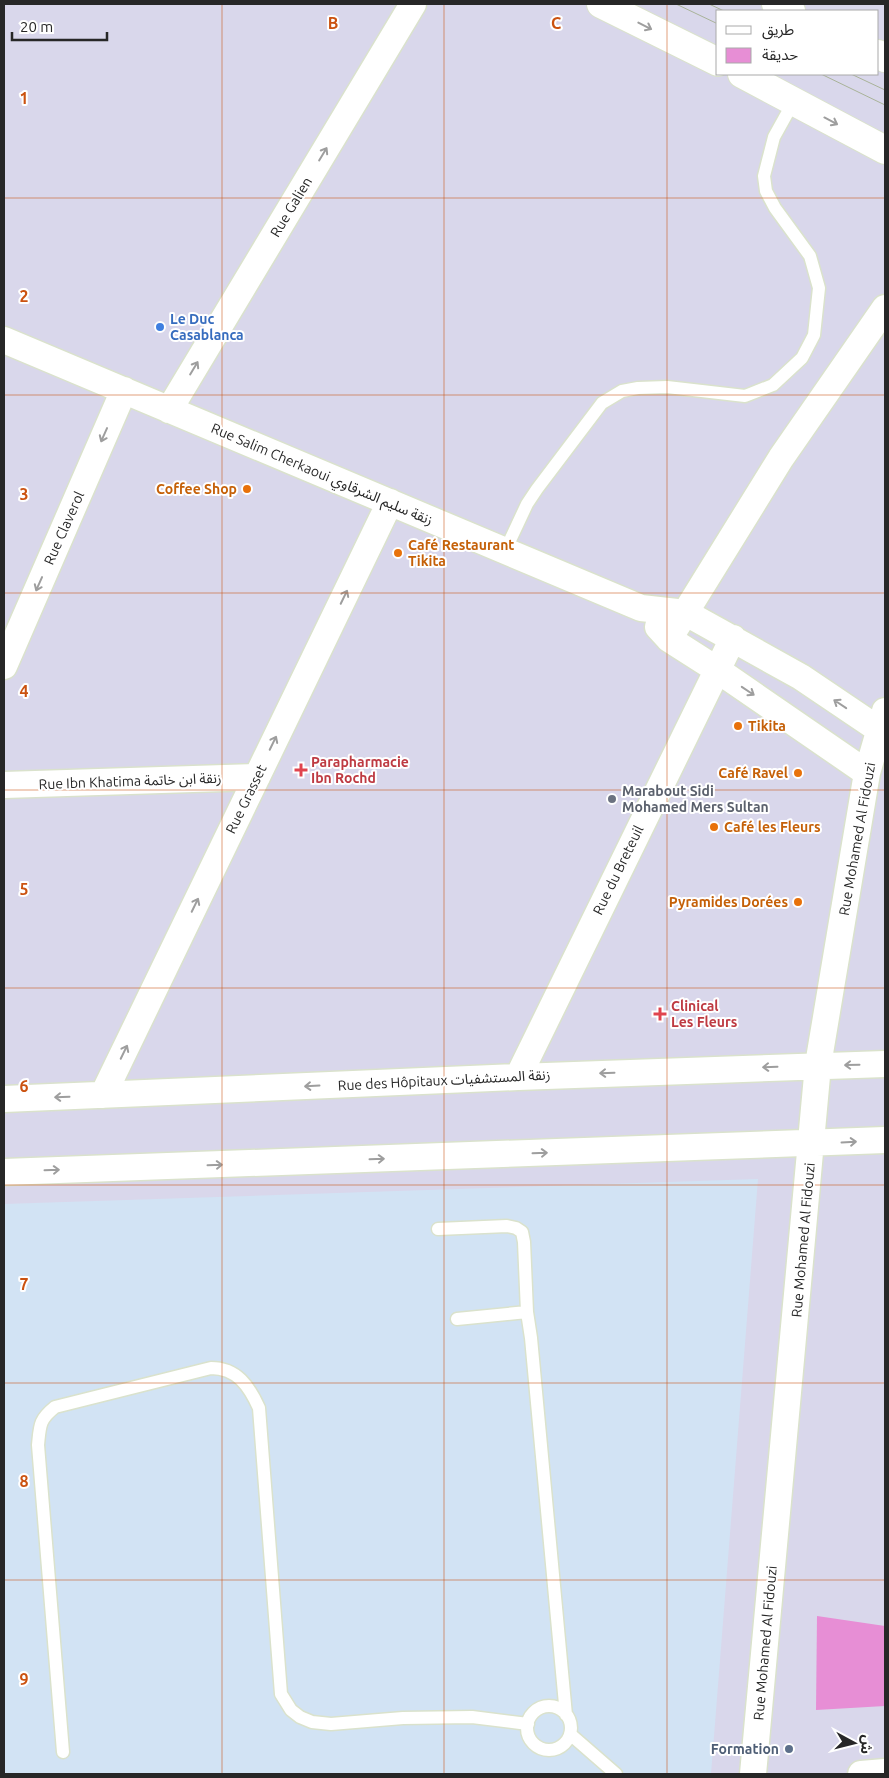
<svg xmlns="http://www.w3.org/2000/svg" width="889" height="1778" viewBox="0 0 889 1778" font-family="Ubuntu,'Noto Sans Arabic',sans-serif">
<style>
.medical{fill:#d2e3f4}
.green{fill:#e78ed5}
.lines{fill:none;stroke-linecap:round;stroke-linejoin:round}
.lane-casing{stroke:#dae2cc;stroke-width:15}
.street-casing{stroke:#dae2cc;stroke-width:29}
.secondary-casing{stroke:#dae2cc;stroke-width:30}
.lane{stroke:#fff;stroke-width:12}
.street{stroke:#fff;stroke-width:26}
.secondary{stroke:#fff;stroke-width:28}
.tram{stroke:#a9b399;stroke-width:1}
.oneway{stroke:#9e9e9e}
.grid{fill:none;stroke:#cb5210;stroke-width:1;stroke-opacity:0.55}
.shop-dot{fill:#3f7fe0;stroke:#fff;stroke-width:2}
.food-dot{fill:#e8710a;stroke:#fff;stroke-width:2}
.health-dot{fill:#e0444e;stroke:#fff;stroke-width:2}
.worship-dot{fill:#6b7280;stroke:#fff;stroke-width:2}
.service-dot{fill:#5c6f8a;stroke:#fff;stroke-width:2}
.labels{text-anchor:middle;stroke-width:4;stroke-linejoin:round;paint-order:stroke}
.street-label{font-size:14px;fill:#272727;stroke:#fff}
.shop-label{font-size:14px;font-weight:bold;fill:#366cbe;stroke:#fff;text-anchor:start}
.food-label{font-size:14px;font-weight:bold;fill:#c56008;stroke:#fff;text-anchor:end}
.health-label{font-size:14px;font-weight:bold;fill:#be3a42;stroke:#fff;text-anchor:start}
.worship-label{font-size:14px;font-weight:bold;fill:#5b616d;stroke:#fff;text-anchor:start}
.service-label{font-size:14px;font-weight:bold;fill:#4e5e75;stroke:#fff;text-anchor:end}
.grid-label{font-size:16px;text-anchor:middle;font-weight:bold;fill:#cb5210;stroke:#fff;stroke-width:4;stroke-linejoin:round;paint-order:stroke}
</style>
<rect width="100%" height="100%" fill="#d9d7eb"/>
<path class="medical" d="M758,1179L711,1774H4V1204Z"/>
<path class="green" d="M817,1616L885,1626V1706L816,1710Z"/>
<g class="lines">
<g class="lane-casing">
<path id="lane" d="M505,551L527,504L537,489L602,403L622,391L638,388L667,387L745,396L773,385L802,358L814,335L819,288L810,256L775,208L766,191L764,176L774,137L794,101
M438,1229L507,1226L516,1228L522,1232L524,1242L527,1312
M457,1319L527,1312L531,1338L566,1715
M527 1728a22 22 0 1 1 44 0a22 22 0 1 1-44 0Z
M570,1734L616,1774
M63,1752L38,1445C40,1425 39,1420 55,1407L211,1368C237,1368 249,1386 259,1408L281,1694L291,1710L300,1717L312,1722L331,1724L403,1718L472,1717L528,1724"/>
</g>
<g class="street-casing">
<path id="street" d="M4,340L641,608L686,613L801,677L881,731L885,732
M169,410L413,4
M658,627L669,639L716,669L867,773
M669,639L781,458L885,308
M4,666L124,390
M4,785L257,777
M518,1077L733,638
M103,1095L390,502
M4,1099L518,1077L885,1064
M4,1172L885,1140
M753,1774L818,1065L867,773L885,711
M861,1774L885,1772"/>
</g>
<g class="secondary-casing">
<path id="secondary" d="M601,4L718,62
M776,4L791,11
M878,54L885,58
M742,74L885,150"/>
</g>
<use href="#lane" class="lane"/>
<use href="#street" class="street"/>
<use href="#secondary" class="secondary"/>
<path class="tram" d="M676,4L718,24
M709,4L724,11
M821,74L885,105
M851,74L885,90"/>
</g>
<defs><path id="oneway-shaft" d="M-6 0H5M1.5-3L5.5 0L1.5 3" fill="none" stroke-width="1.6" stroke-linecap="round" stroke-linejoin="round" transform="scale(1.25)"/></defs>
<g class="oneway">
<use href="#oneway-shaft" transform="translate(645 26) rotate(27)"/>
<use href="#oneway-shaft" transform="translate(831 121) rotate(28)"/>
<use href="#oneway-shaft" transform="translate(323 154) rotate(-59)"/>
<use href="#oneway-shaft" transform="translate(194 368) rotate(-59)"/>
<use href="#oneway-shaft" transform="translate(104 435) rotate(114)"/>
<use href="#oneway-shaft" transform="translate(39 584) rotate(114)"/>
<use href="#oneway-shaft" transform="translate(344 597) rotate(-64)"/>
<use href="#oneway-shaft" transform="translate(748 691) rotate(34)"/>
<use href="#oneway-shaft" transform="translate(840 704) rotate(-146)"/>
<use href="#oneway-shaft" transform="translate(273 743) rotate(-64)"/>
<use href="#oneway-shaft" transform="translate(195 905) rotate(-64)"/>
<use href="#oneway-shaft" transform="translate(124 1052) rotate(-64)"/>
<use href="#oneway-shaft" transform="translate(852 1065) rotate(179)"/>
<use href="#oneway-shaft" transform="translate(770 1067) rotate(178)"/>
<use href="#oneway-shaft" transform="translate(607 1073) rotate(178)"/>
<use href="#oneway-shaft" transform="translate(312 1086) rotate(177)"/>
<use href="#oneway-shaft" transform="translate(62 1097) rotate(178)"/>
<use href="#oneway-shaft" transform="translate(849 1142) rotate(-3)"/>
<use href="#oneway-shaft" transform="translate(540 1153) rotate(-2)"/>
<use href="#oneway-shaft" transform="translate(377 1159) rotate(-2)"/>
<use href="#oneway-shaft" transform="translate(215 1165) rotate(-2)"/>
<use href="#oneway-shaft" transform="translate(52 1170) rotate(-2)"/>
</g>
<path class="grid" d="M222,4V1774M444,4V1774M667,4V1774M4,198H885M4,395H885M4,593H885M4,790H885M4,988H885M4,1185H885M4,1383H885M4,1580H885"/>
<circle class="shop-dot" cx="160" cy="327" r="5"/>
<g class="food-dot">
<circle cx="247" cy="489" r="5"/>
<circle cx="398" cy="553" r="5"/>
<circle cx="738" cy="726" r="5"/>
<circle cx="798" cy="773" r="5"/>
<circle cx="714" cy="827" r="5"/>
<circle cx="798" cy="902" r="5"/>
</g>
<g class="health-dot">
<path d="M298.5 762.5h5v5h5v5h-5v5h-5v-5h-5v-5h5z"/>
<path d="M657.5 1006.5h5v5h5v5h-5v5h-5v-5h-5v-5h5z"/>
</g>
<circle class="worship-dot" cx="612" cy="799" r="5"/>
<circle class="service-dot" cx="789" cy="1749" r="5"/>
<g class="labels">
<g class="street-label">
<text transform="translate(291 207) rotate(-59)" y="5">Rue Galien</text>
<text transform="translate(322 474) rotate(23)" y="5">Rue Salim Cherkaoui زنقة سليم الشرقاوي</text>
<text transform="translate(64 528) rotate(-66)" y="5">Rue Claverol</text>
<text transform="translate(130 781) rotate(-2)" y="5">Rue Ibn Khatima زنقة ابن خاتمة</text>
<text transform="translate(246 799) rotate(-64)" y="5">Rue Grasset</text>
<text transform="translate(857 839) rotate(-80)" y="5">Rue Mohamed Al Fidouzi</text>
<text transform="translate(618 870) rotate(-64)" y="5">Rue du Breteuil</text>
<text transform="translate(444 1080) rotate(-3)" y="5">Rue des Hôpitaux زنقة المستشفيات</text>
<text transform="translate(803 1240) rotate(-85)" y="5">Rue Mohamed Al Fidouzi</text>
<text transform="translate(765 1643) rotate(-85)" y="5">Rue Mohamed Al Fidouzi</text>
</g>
<g class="shop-label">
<text x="170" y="324">Le Duc<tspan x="170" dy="16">Casablanca</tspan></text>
</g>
<g class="food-label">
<text x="237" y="494">Coffee Shop</text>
<text x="408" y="550" text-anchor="start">Café Restaurant<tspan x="408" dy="16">Tikita</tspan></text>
<text x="748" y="731" text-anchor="start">Tikita</text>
<text x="788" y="778">Café Ravel</text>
<text x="724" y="832" text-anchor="start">Café les Fleurs</text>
<text x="788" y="907">Pyramides Dorées</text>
</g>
<g class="health-label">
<text x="311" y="767">Parapharmacie<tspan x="311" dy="16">Ibn Rochd</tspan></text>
<text x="671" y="1011">Clinical<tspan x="671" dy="16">Les Fleurs</tspan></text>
</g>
<g class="worship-label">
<text x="622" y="796">Marabout Sidi<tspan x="622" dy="16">Mohamed Mers Sultan</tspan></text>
</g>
<g class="service-label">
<text x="779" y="1754">Formation</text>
</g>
</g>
<g class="grid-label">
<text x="333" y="29">B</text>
<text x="556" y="29">C</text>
<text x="24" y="104">1</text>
<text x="24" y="302">2</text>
<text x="24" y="500">3</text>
<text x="24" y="697">4</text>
<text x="24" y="895">5</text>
<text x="24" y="1092">6</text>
<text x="24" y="1290">7</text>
<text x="24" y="1487">8</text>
<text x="24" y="1685">9</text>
</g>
<rect width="889" height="1778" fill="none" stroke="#272727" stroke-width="10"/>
<rect x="716" y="10" width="162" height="65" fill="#ffffff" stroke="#a9a9a9"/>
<rect x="726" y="26" width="25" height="8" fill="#ffffff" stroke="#a9a9a9"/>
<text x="762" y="35" font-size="15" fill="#272727">طريق</text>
<rect x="726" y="48" width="25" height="15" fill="#e78ed5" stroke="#a9a9a9"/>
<text x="762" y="60" font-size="15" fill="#272727">حديقة</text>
<g transform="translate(854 1743) rotate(97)" stroke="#ffffff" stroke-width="4" paint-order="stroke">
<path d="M0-4L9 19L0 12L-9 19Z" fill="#272727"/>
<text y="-8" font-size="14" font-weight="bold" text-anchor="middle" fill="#272727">ش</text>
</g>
<path d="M12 32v8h95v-8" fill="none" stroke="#272727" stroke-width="2.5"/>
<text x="20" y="32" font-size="15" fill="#272727" stroke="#ffffff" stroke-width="4" paint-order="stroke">20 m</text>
</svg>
